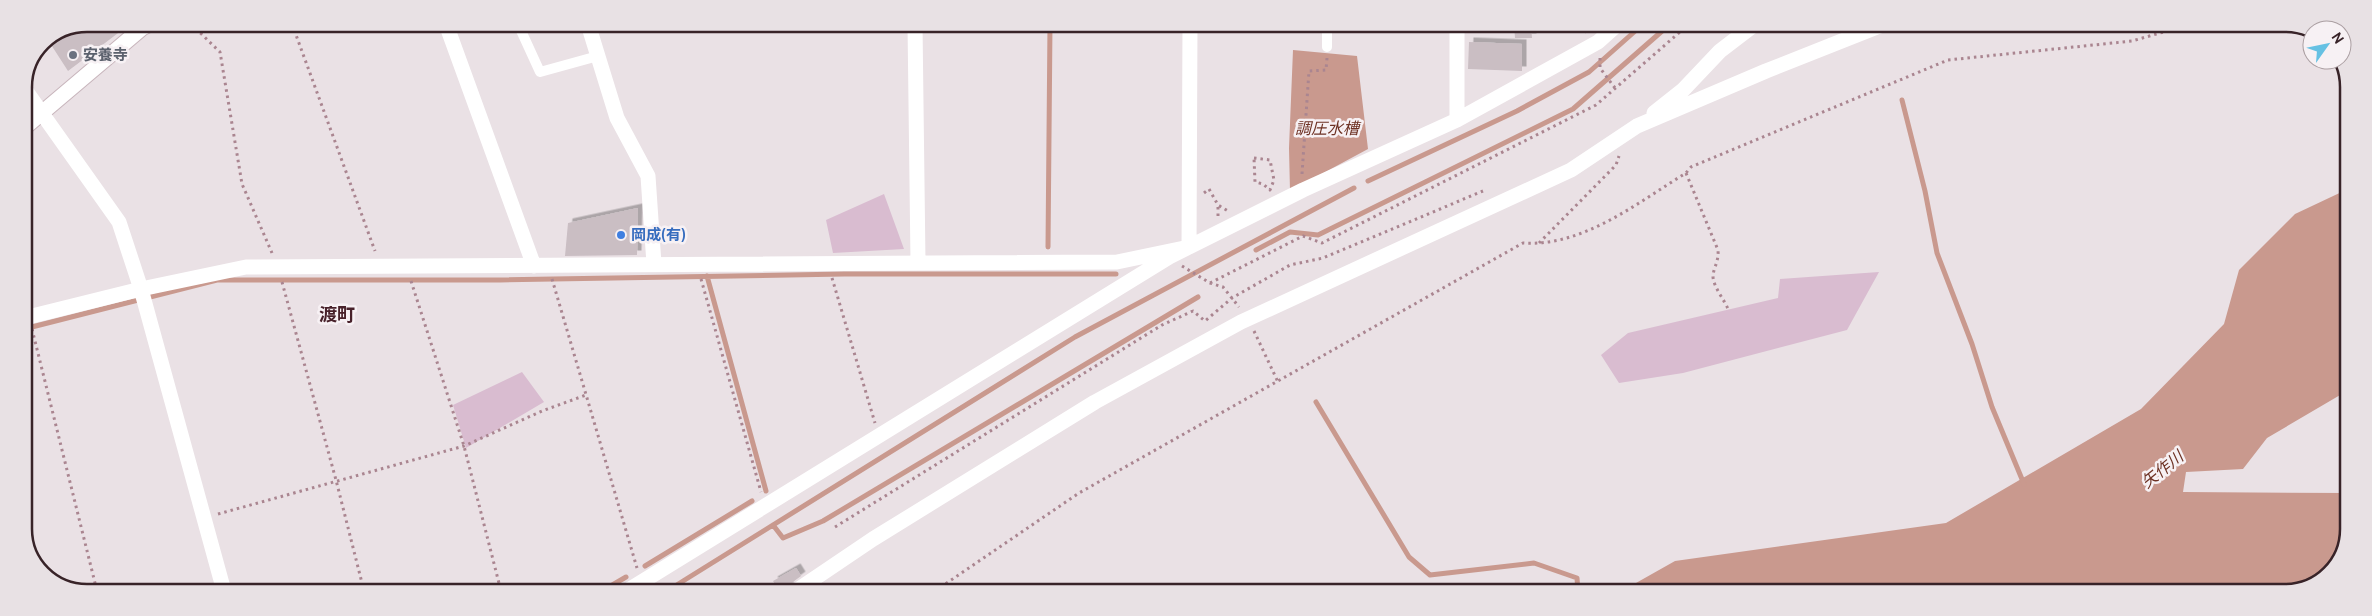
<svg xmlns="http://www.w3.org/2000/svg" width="2372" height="616" viewBox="0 0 2372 616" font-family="Cabin,'Noto Sans JP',sans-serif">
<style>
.green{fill:#d9bcd0}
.water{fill:#c9998e}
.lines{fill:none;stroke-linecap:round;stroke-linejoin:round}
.stream{stroke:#c9998e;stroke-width:5}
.building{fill:#cabec3;filter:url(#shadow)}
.secondary-casing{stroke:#c8b5bc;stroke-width:17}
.path{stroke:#aa8590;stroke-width:3;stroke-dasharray:2.5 4;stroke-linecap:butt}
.lane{stroke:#fff;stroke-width:10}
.street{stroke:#fff;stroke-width:15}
.secondary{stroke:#fff;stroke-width:15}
.worship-dot{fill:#6b7280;stroke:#f7f1f4;stroke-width:2}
.shop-dot{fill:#3f7fe0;stroke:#f7f1f4;stroke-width:2}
.labels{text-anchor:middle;stroke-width:5;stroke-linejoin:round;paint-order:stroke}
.worship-label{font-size:15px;font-weight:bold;fill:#5b616d;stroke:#f7f1f4;text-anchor:start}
.shop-label{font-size:15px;font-weight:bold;fill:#366cbe;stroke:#f7f1f4;text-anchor:start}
.water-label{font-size:16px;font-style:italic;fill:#6e3224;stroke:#f7f1f4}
.quarter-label{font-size:18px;font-weight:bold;fill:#48212a;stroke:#f7f1f4}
.rim{fill:none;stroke:#382328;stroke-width:2.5}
</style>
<defs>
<filter id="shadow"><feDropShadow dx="4.5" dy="-4.5" stdDeviation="0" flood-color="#0004"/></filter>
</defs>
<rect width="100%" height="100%" fill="#eae1e5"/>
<path class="green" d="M884,194L904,249L833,253L826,220Z
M1879,272L1847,330L1683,373L1619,383L1601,355L1628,333L1778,298L1780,279Z
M522,372L544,402L466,448L453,405Z"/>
<path class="water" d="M1293,50L1357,56L1368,149L1290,191L1289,148Z
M2348,189L2347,391L2267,438L2243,469L2186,472L2183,492L2347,493V541L2326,577L2285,592H1620L1675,561L1946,523L2141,409L2224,324L2239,270L2295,214Z"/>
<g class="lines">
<path class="stream" d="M1902,100L1925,191L1937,253L1972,344L1992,407L2024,484
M1368,181L1517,111L1589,72L1642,25
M1048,247L1050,24
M1256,250L1290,232L1318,235L1573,109L1669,25
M707,276L766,491
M24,329L217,280H500L844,274H1116
M1316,402L1409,557L1430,575L1534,563L1577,578L1578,592
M773,525L783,538L823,521L1198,297
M645,566L752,501
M602,591L626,577
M667,591L1075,337L1354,188"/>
</g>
<path class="building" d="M88,24H130L68,71L48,40Z
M1514,25H1531L1532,38H1515Z
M1469,42L1522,44V71L1468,69Z
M638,208L637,255L565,256L568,223Z
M796,568L801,576L790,584L787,590L779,591L773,581Z"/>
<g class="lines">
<g class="secondary-casing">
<path id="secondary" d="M24,128L142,28L150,24"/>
</g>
<path class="path" d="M191,24L220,52L242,184L272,253
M292,24L375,251
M1536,25V27L1586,32
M1600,58V68L1615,88
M1254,158L1270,160L1274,180L1270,190L1263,184L1255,182Z
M1686,173L1718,250C1719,262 1713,268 1713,277C1714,288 1724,299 1728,309
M1302,174L1309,71L1326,70L1327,58
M1204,193L1209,189L1218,205L1228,211
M1218,216V205
M1539,243L1616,165L1619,156
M1182,266L1210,283L1223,287L1239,307
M832,278L875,423
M552,279L637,568
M701,279L761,492
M411,281L464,446L501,591
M282,282L336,480L364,591
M1210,283L1303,236L1322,243L1596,105L1688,25
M32,329L97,591
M1254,331L1278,382
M218,514L464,446L542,411L586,395
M835,527L1162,325L1193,311L1205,321L1232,298L1290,265L1323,258L1483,191
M935,591L1079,493L1523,243C1583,247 1637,203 1686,173L1691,167L1948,60L2132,41L2188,25"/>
<path class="lane" d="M518,24L540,72L598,56
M1327,24V47"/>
<path class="street" d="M446,24L534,266
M588,24L617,118L648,176L654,264
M915,24L918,262
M1457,25V120
M24,88L119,222L141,289L224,591
M1654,113L1683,90L1720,51L1754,25
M1189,247L1190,24
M24,318L141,289L246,267L1117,262L1189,247
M627,591L1169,257L1303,190L1457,120L1598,42L1617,25
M796,591L873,539L1095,402L1241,322L1571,170L1637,126L1766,71L1882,25"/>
<use href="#secondary" class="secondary"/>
</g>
<circle class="worship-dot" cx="73" cy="55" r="5"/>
<circle class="shop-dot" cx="621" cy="235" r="5"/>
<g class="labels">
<g class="worship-label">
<text x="83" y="60">安養寺</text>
</g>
<g class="shop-label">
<text x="631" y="240">岡成(有)</text>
</g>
<g class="water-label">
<text x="1327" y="134">調圧水槽</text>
<text transform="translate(2162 469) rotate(-39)" y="6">矢作川</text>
</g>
<g class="quarter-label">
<text x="337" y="321">渡町</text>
</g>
</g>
<path d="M0 0H2372V616H0ZM87 32H2285A55 55 0 0 1 2340 87V529A55 55 0 0 1 2285 584H87A55 55 0 0 1 32 529V87A55 55 0 0 1 87 32Z" fill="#e8e1e4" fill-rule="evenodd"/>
<path class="rim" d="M87 32H2285A55 55 0 0 1 2340 87V529A55 55 0 0 1 2285 584H87A55 55 0 0 1 32 529V87A55 55 0 0 1 87 32Z"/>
<g transform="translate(2327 45) rotate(57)"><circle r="24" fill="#f7f1f4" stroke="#ab9fa2"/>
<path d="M0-4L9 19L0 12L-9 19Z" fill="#66c1e3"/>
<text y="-8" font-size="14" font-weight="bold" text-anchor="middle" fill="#382328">N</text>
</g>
</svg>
